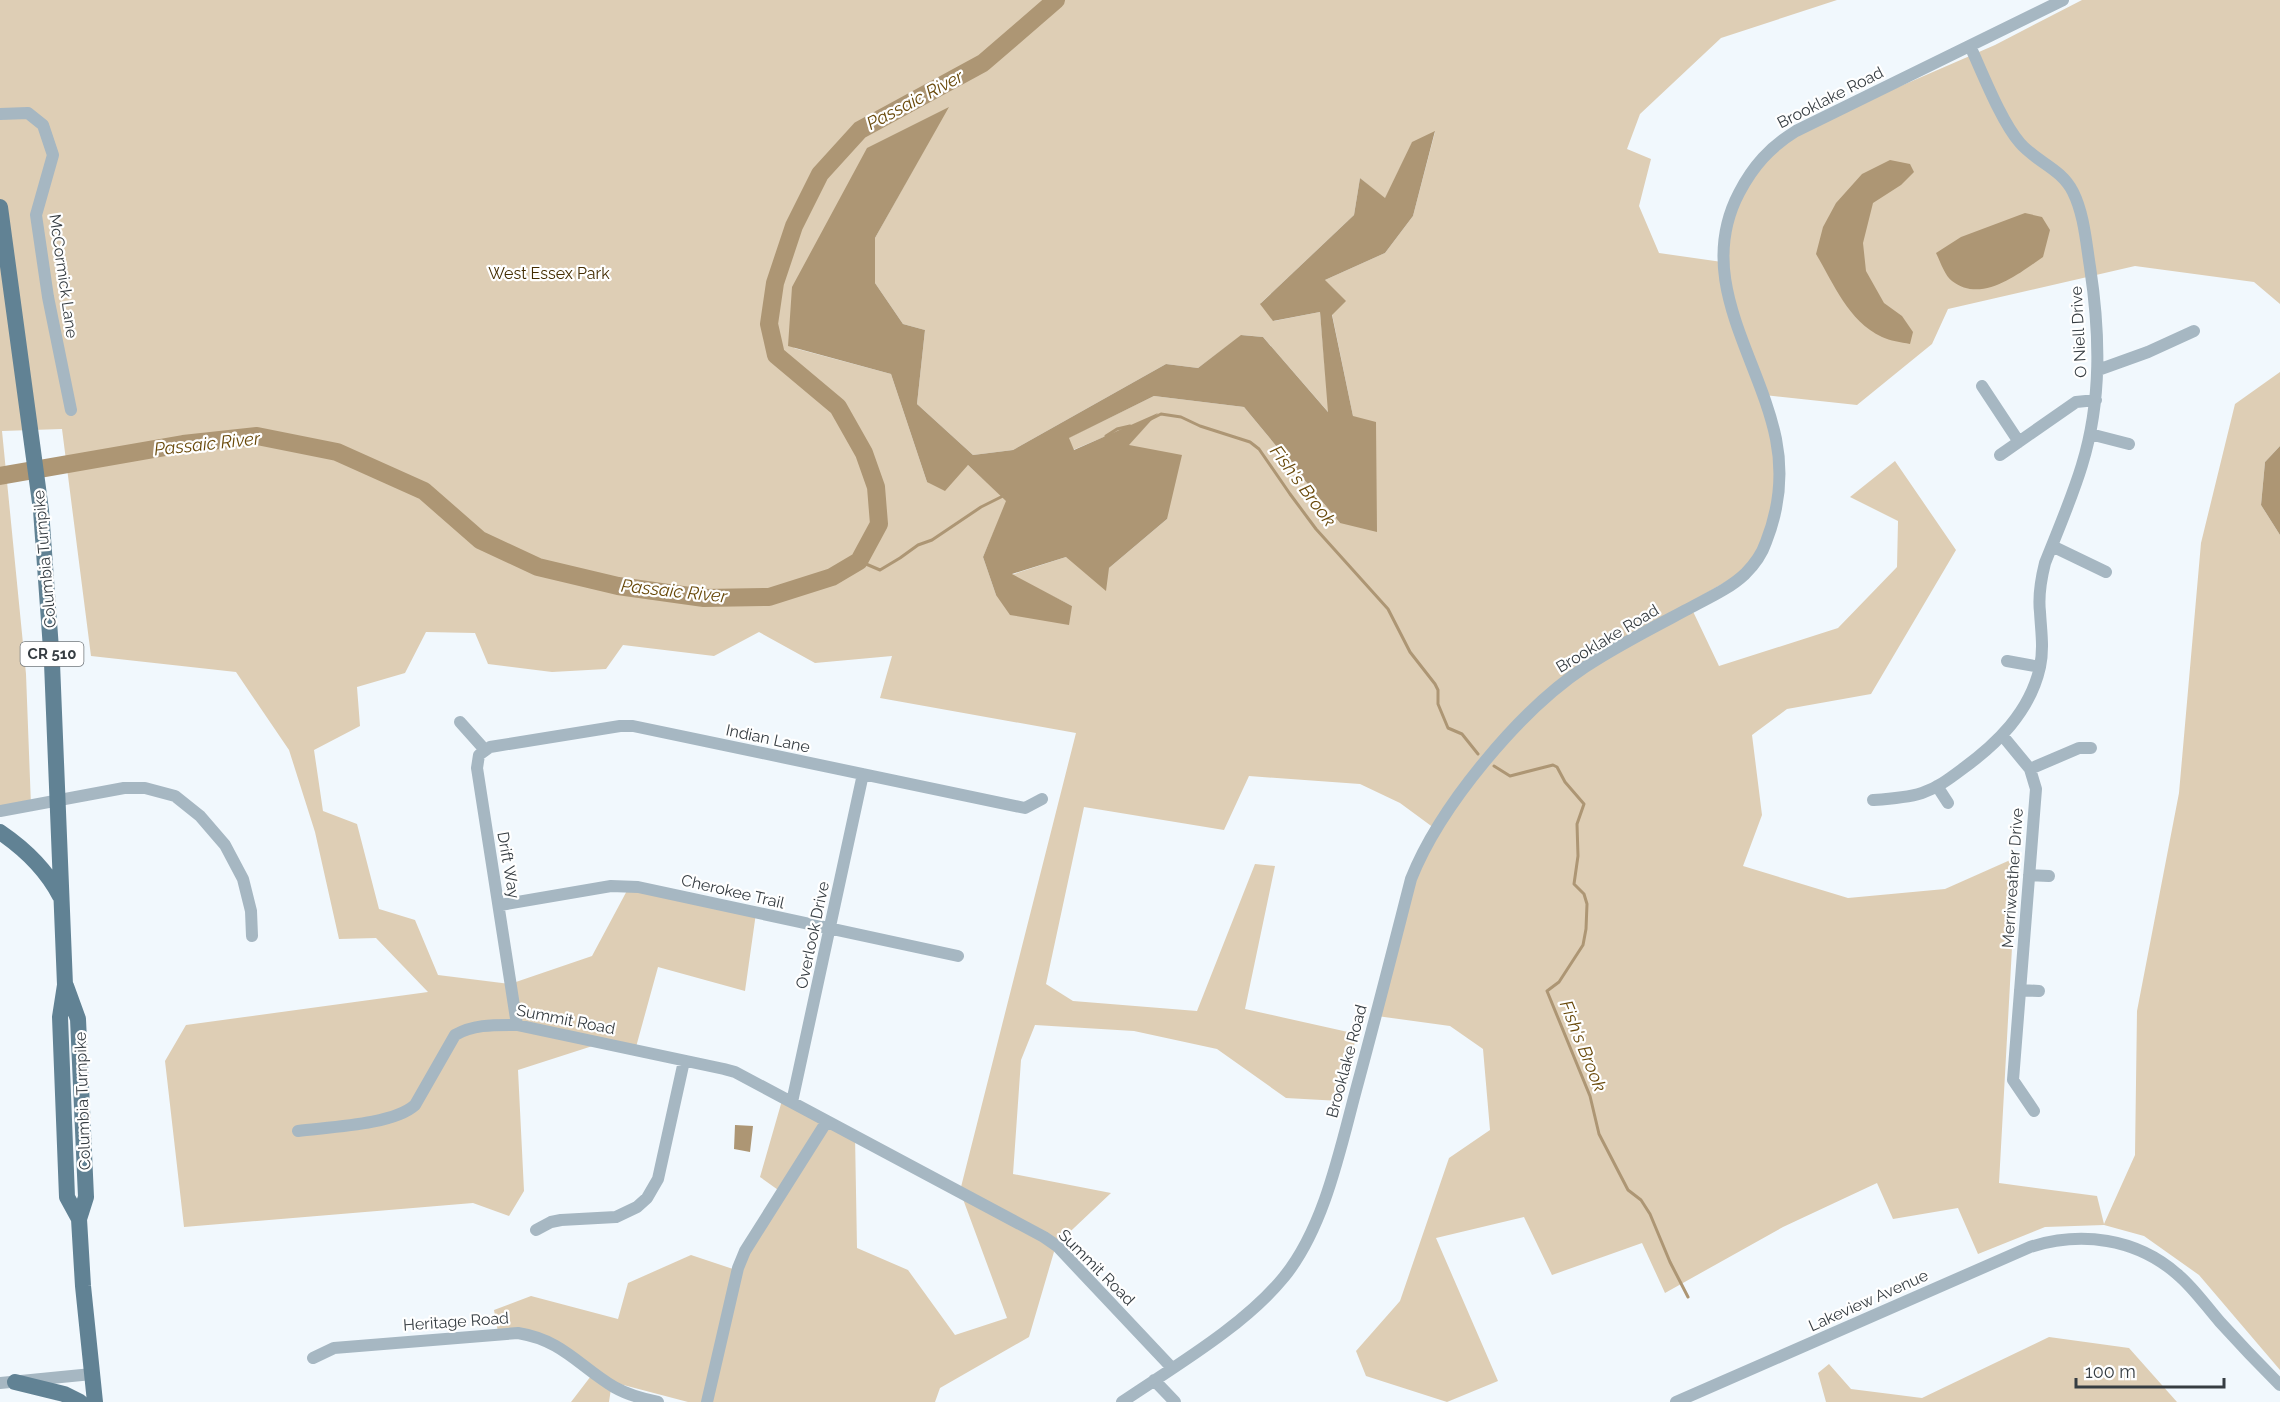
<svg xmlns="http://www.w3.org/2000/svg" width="2280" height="1402" viewBox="0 0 2280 1402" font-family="Raleway,sans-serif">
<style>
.green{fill:#deceb5;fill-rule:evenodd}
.water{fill:#ad9674}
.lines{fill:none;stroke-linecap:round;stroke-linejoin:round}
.stream{stroke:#ad9674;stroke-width:3}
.river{stroke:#ad9674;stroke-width:18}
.minor{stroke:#a6b7c2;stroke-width:12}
.major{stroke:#618294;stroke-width:16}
.labels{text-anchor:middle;stroke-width:4.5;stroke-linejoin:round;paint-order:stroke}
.shield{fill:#fff;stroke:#72777b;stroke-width:1.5}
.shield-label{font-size:15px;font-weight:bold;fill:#363d42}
.street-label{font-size:16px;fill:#363d42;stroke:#fff}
.park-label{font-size:16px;fill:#432c00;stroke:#fff}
.water-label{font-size:18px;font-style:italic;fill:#69490a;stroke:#fff}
</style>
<rect width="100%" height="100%" fill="#f1f8fd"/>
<path class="green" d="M0,0H1837L1721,38L1640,114L1627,149L1651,159L1639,206L1659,253L1722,262L1742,183L1788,135L1995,45L2082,0H2280V304L2254,282L2135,266L1948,309L1932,344L1857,405L1764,395L1779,474L1767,537L1748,569L1689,603L1719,666L1838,628L1897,567L1898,521L1850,497L1895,461L1956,550L1871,694L1787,709L1752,735L1762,815L1743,866L1848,898L1945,889L2017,857L1999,1183L2097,1196L2104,1224L2135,1155L2137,1011L2179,793L2201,543L2235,404L2280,372V446L2265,462L2261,505L2280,535V1370L2199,1275L2144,1236L2104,1225L2045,1227L1978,1254L1958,1208L1893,1219L1877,1183L1783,1227L1665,1293L1642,1243L1552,1275L1524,1217L1436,1238L1498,1381L1447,1402L1366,1376L1356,1351L1400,1301L1449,1158L1490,1130L1483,1049L1450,1026L1377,1016L1411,879L1434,828L1400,803L1360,784L1249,776L1224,830L1084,807L1046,984L1073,1001L1197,1011L1255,864L1275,866L1245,1009L1357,1034L1340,1101L1286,1098L1217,1049L1134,1031L1035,1025L1021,1060L1013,1174L1111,1193L1056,1245L1029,1337L940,1388L935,1402H688L612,1382L609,1402H571L594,1372L541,1337L498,1332L494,1310L531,1296L618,1319L628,1283L691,1255L736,1270L781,1192L760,1177L783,1097L855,1135L857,1248L908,1270L955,1335L1007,1318L960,1191L1076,733L880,698L892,656L815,663L759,632L714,656L623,645L606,669L552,672L488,664L475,633L426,632L405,673L357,687L360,726L314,750L323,811L357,824L379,909L415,920L438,975L510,984L592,956L630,885L756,913L745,991L658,967L636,1047L608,1041L518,1070L524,1191L509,1216L473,1203L184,1227L165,1061L186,1025L428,992L376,938L339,939L315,832L289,750L236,672L91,656L62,429L2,431L26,674L31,806L0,812ZM948,107L875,238V283L903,324L925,330L917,404L973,455L1013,450L1166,364L1198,368L1242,335L1263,337L1329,413L1320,312L1274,321L1261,303L1354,215L1360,178L1385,199L1412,143L1435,132L1413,216L1385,253L1325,280L1353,416L1340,523L1244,407L1154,396L1068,438L1073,450L1156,415L1128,445L1167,519L1109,568L1066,557L1011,575L1072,606L996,595L983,557L1007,501L968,465L927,482L891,374L794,348Z
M2049,1337L2129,1348L2177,1402H1826L1818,1373L1829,1364L1851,1389L1922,1398Z"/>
<path class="water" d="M949,107L875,238V283L903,324L925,330L917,404L973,455L1013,450L1166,364L1198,368L1241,335L1263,337L1328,412L1320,312L1273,321L1260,304L1354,215L1360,178L1385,198L1412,142L1435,131L1413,216L1385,253L1325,280L1346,301L1332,315L1353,416L1376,422L1377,532L1340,523L1244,407L1154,396L1069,438L1074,450L1158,413L1129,445L1182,455L1167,519L1109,568L1106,591L1066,557L1012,574L1072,606L1069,625L1010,615L996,595L983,557L1006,501L968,465L945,491L927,482L891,374L788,346L792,287L867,148Z
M1890,160L1910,164L1914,172L1901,185L1873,203L1863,243L1866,271L1884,303L1902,316L1913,332L1910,344C1901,342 1890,341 1882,337C1848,321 1834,284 1816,254L1823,227L1836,203L1862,174Z
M2025,213L2042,217L2050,230L2043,257C2018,274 1982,304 1952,281C1945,276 1940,261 1936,253L1961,237Z
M2280,446V535L2261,505L2265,462Z
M735,1125L753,1126L750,1152L734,1149Z"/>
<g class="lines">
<path class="stream" d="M1151,419L1161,414L1181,417L1200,426L1250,442L1259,449L1290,494L1316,529L1388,609L1410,652L1435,684L1438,690V704L1448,728L1462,734L1478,754
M1106,436L1117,429L1130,426
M859,561L880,570L900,558L918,545L932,540L981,507L1005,495
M1494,766L1510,776L1553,765L1557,767L1565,782L1584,804L1577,824L1578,856L1574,884L1584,894L1587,904L1586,929L1583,945L1559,982L1547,991L1590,1096L1599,1134L1628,1190L1641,1200L1650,1214L1670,1262L1688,1297"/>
<path class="river" d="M0,476L183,444L257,436L337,452L424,491L480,540L538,567L618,586L704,598L769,597L832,577L859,561L879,524L876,487L864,453L838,407L776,355L769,324L775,283L794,226L820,174L860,130L983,63L1056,0"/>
<path class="minor" d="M0,114L28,113L43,125L53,155L36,215L48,297L71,410
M2098,370L2148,352L2194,331
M1982,386L2019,442
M2090,434L2129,444
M2000,455L2076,402L2096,400
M2052,546L2106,572
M2007,661L2040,667
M460,722L485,750
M2002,735L2030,769L2036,789L2013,1080L2034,1111
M2030,769L2079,748H2091
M1937,786L1948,803
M1873,800C1889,799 1906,798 1922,793C1937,788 1949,779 1961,770C1997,744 2030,712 2040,667C2044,648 2041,631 2040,612C2038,595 2041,579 2045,563C2058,530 2072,498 2082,465C2102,400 2100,333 2090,267C2086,242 2084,214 2073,192C2061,168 2036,162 2020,143C2001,121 1983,74 1970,46
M0,811L124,788H145L175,796L200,816L225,845L243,879L251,911L252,936
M2029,875L2049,876
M500,905L611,886L638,887L958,956
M2020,990L2039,991
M517,1025L477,768L479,755L490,747L620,726H633L1025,808L1042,799
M792,1102L863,774
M298,1131C328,1127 393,1125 415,1105L455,1035C474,1024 495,1025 517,1025L724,1069L735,1072L1044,1237L1057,1246L1172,1368
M536,1230L551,1222L561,1220L616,1217L637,1207L647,1198L658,1179L684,1061
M313,1358L334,1348L518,1333C562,1340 579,1366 614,1387C628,1395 643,1399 658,1402
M1154,1380L1175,1402
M0,1383L92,1374
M707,1402L738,1268L745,1251L827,1121
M1122,1402C1175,1366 1244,1326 1284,1277C1324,1228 1340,1150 1356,1090C1375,1020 1393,949 1411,879C1440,806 1520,710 1585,667C1618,645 1654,627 1688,609C1708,598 1729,589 1745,574C1754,565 1762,554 1766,542C1779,509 1783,474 1776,439C1759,356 1694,279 1739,193C1753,166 1770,147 1796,131L2063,0
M1676,1402L2030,1247C2081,1231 2136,1238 2177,1274C2193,1287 2206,1306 2220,1322C2239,1343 2259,1364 2280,1385"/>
<path class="major" d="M0,207L41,510L52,663L65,985L60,1017L67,1197L79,1219
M0,832C25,849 46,869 60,896
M66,986L78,1019L86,1197L79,1219L83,1286L95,1402
M15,1382L64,1394L80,1402"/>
</g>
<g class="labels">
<rect class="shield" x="20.5" y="642" width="63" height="24" rx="4.5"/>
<g class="shield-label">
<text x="52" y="659">CR 510</text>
</g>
<g class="street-label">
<text transform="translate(1830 97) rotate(-27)" y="6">Brooklake Road</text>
<text transform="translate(64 276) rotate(82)" y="6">McCormick Lane</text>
<text transform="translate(2078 332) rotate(-93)" y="6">O Niell Drive</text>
<text transform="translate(44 559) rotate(-95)" y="6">Columbia Turnpike</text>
<text transform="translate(1607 638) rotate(-31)" y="6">Brooklake Road</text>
<text transform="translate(768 738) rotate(12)" y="6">Indian Lane</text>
<text transform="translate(509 865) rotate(80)" y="6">Drift Way</text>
<text transform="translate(2012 878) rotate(-86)" y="6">Merriweather Drive</text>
<text transform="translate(733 891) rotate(13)" y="6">Cherokee Trail</text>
<text transform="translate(812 935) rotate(-78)" y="6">Overlook Drive</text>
<text transform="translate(566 1019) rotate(11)" y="6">Summit Road</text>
<text transform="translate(1346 1061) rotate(-75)" y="6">Brooklake Road</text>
<text transform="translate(82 1101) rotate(-92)" y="6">Columbia Turnpike</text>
<text transform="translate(1097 1267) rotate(45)" y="6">Summit Road</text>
<text transform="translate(1868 1300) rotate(-24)" y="6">Lakeview Avenue</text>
<text transform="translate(456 1321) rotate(-4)" y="6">Heritage Road</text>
</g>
<g class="park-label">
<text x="549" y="279">West Essex Park</text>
</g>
<g class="water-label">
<text transform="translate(915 100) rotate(-28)" y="6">Passaic River</text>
<text transform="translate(207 444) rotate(-6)" y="6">Passaic River</text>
<text transform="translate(1303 486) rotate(53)" y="6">Fish's Brook</text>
<text transform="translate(674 591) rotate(6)" y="6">Passaic River</text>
<text transform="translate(1583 1046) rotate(68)" y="6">Fish's Brook</text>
</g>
</g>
<path d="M2076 1378v9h148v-9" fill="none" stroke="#363d42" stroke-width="3"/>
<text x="2085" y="1378" font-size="18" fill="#363d42" stroke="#ffffff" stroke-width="4.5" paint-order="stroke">100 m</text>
</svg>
